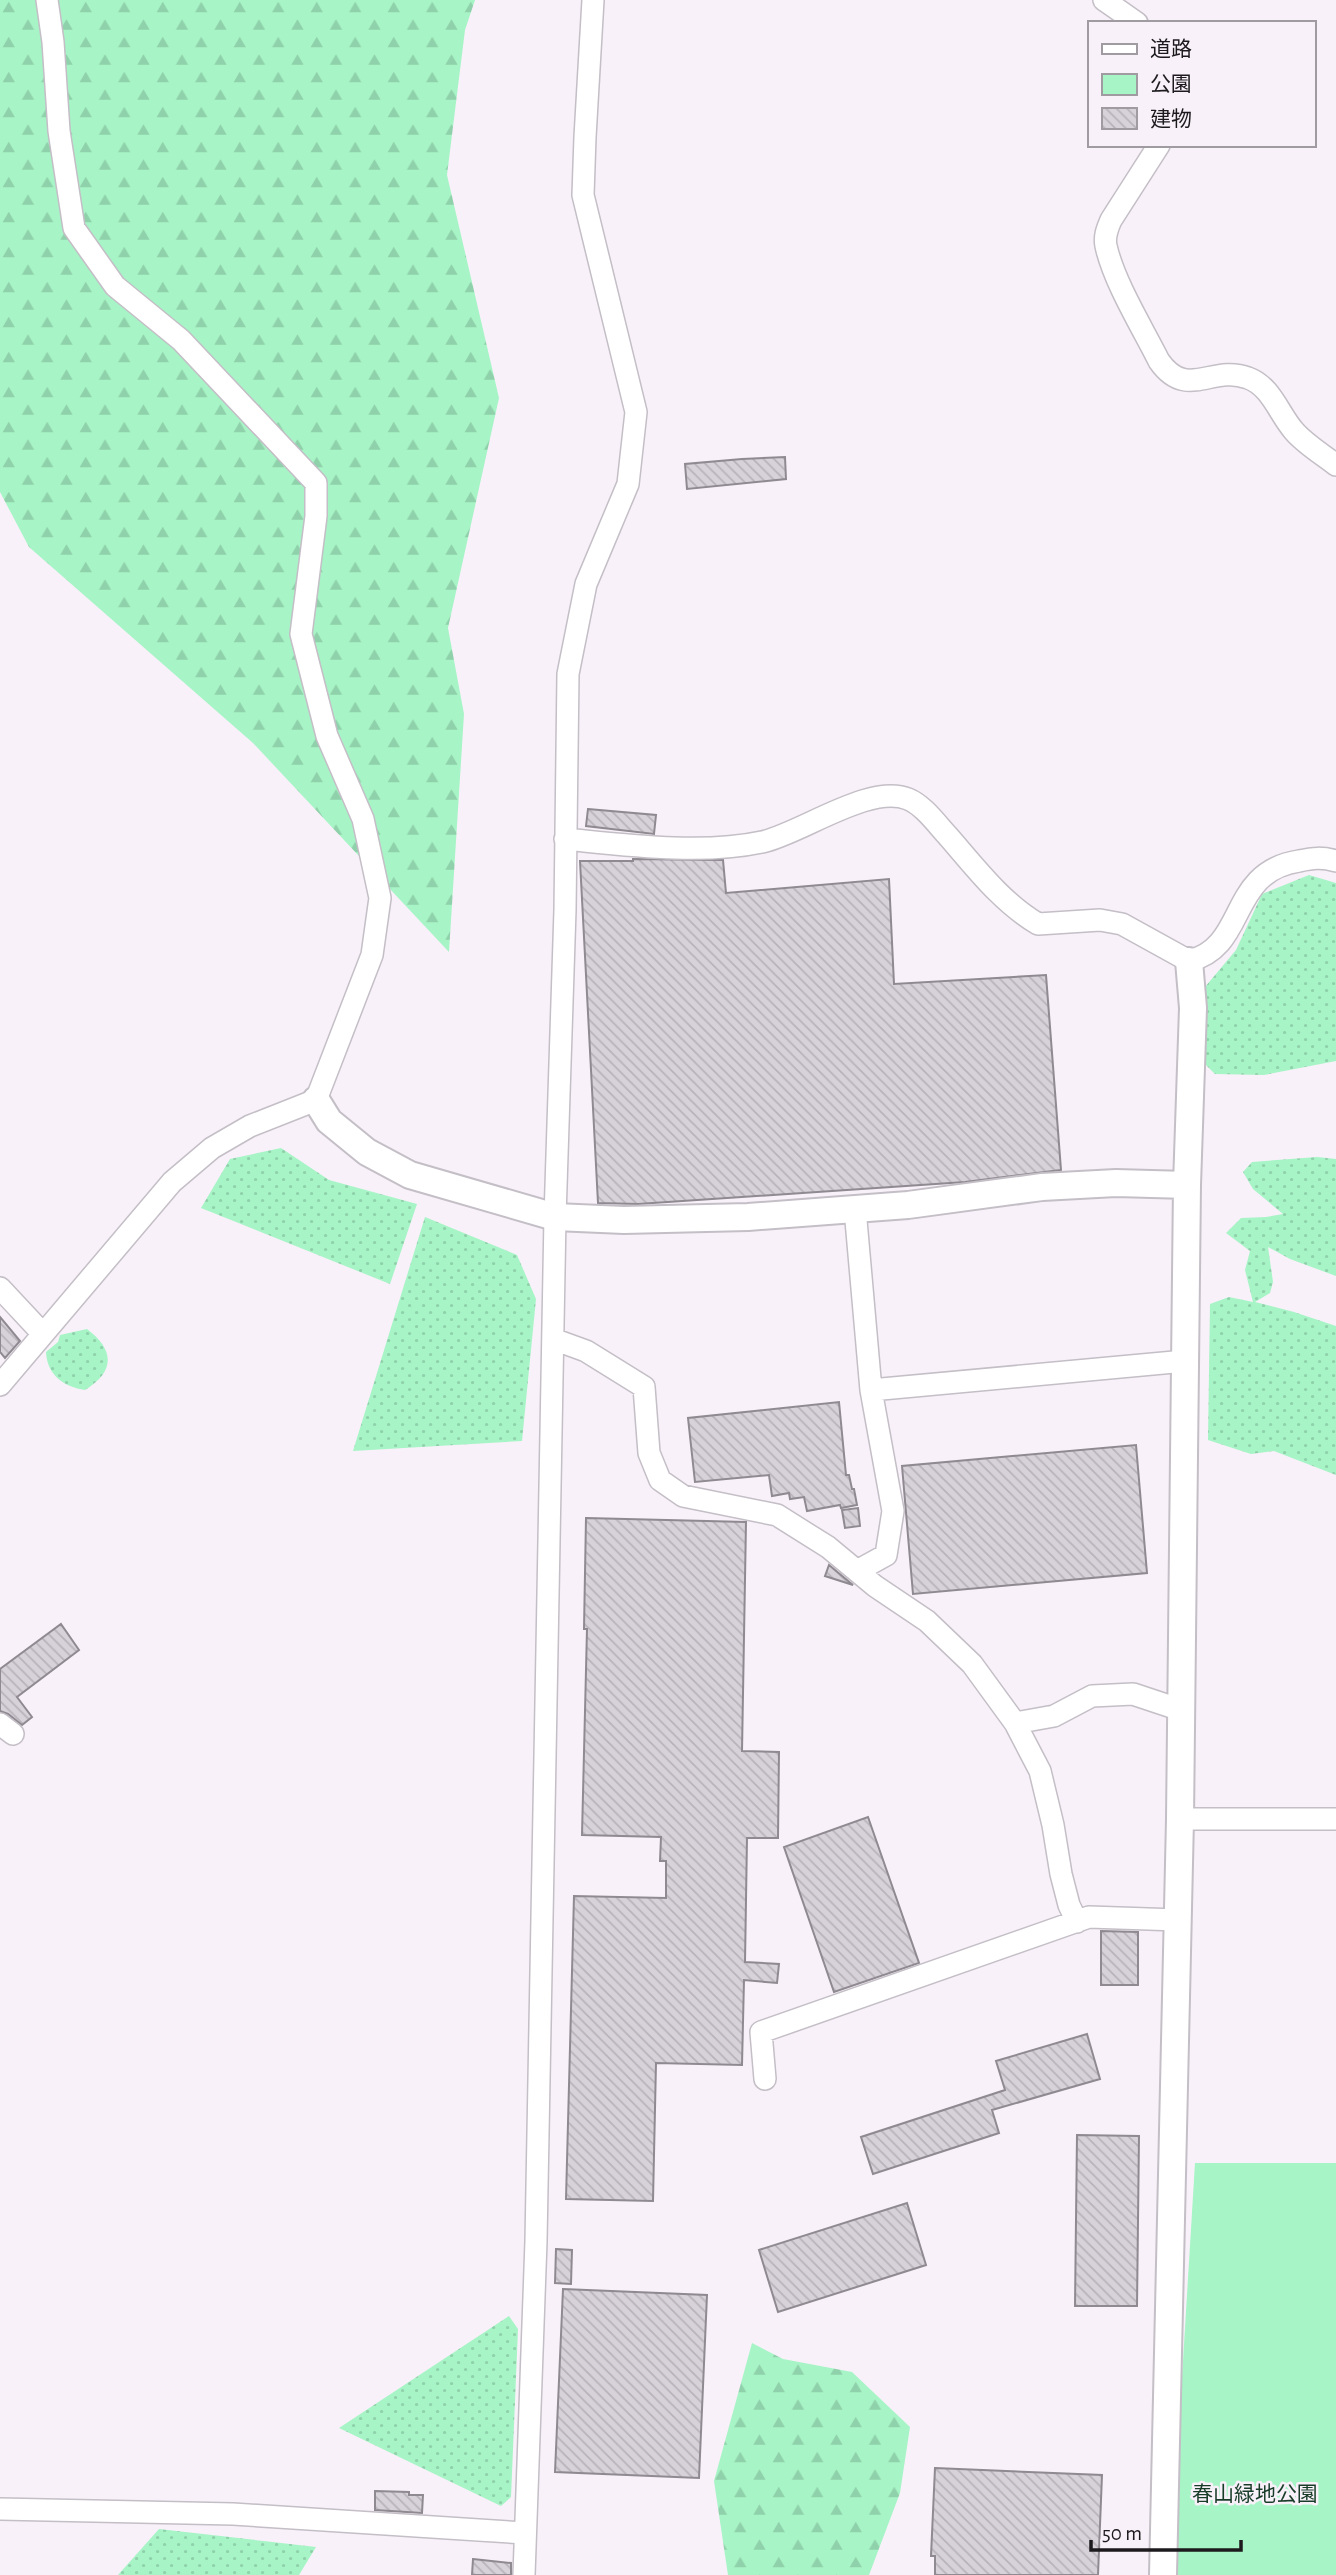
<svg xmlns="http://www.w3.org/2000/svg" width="1336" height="2575" viewBox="0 0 1336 2575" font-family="'Alegreya Sans','Noto Sans JP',sans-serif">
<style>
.grass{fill:url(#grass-dots)}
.forest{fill:url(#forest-firs)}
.park{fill:#a7f4c6}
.building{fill:url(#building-back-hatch);stroke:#8f8991;stroke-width:2}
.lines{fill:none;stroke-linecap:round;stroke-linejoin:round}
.minor-casing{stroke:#c4bec6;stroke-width:24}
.tertiary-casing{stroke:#c4bec6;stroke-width:30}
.minor{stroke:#fff;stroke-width:21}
.tertiary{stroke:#fff;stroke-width:26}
.labels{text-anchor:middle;stroke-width:5;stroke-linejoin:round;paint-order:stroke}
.park-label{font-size:21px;fill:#183c28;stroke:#f8f1f9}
</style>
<defs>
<pattern id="grass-dots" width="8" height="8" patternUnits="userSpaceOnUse" patternTransform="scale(1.75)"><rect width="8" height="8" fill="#a7f4c6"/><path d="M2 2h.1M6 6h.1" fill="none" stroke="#8fd1aa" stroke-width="1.8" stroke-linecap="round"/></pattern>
<pattern id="forest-firs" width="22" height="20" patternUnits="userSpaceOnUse" patternTransform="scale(1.75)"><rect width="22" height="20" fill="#a7f4c6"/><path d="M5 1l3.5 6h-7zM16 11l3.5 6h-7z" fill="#8fd1aa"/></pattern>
<pattern id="building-back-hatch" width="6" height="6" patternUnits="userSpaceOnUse" patternTransform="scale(1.75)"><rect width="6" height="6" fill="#d7d1d9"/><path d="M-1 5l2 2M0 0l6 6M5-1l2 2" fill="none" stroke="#b8b3ba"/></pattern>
</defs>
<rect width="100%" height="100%" fill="#f8f1f9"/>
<path class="grass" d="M1309,875L1336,883V1061L1264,1075L1215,1074L1203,1062L1205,987L1236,950L1262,894Z
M281,1148L329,1180L417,1204L390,1284L201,1208L230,1159Z
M1317,1157L1336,1159V1276L1290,1259L1268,1247L1273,1282L1270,1293L1255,1302L1294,1312L1336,1326V1475L1274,1451L1251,1454L1208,1440L1210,1304L1229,1297L1253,1302L1245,1270L1250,1251L1226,1233L1241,1218L1266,1217L1283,1214L1253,1189L1243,1172L1252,1162Z
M425,1217L517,1255L536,1299L522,1441L353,1451Z
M87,1329C115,1350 115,1372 85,1390C64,1387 47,1375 46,1352L58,1342L60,1335Z
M509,2316L518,2329L511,2497L501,2506L339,2428Z
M159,2529L316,2547L299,2575H118Z"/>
<path class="forest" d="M0,0H475L465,30L447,175L499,398L448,628L464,714L449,952L253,743L29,547L0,492Z
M752,2343L783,2359L852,2372L910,2427L900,2493L869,2575H728L714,2481Z"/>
<path class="park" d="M1195,2163H1336V2575H1170Z"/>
<path class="building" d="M785,457L786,479L687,489L685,464L742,459Z
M588,809L656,815L654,834L586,826Z
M633,859L723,860L726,893L889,879L894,984L1046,975L1061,1170L965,1182L638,1204L598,1203L580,861H633Z
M0,1317L20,1341L5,1358L0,1352Z
M839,1402L846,1475H849L852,1489H854L857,1505L841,1508L840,1505L807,1511L804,1497L790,1499L789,1493L772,1496L769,1475L695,1482L688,1418Z
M1136,1445L1147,1573L913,1594L902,1466Z
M858,1508L860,1526L845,1528L842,1510Z
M586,1518L746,1522L742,1751L779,1752L778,1838H747L745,1962L779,1964L777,1983L744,1980L742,2065L656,2063L653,2201L566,2199L574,1896L666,1898V1861H660L661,1837L582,1835L587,1629H584Z
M829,1565L853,1585L825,1576Z
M61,1624L79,1650L17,1697L32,1717L22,1725L8,1714L0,1711V1669Z
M868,1817L919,1963L834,1992L784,1847Z
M1101,1931L1138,1932V1985H1101Z
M1087,2034L1100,2079L992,2110L999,2133L873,2174L861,2137L1005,2090L996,2061Z
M1077,2135L1139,2136L1137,2306H1075Z
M907,2203L926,2265L778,2312L759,2250Z
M556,2249L572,2250L571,2284L555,2283Z
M563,2289L707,2295L699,2478L555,2472Z
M935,2468L1102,2475L1098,2575H935V2556H931Z
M375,2491L409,2492V2495H423L422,2513L375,2510Z
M473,2559L511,2563V2575H472Z"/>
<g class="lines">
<g class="minor-casing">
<path id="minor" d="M1104,0L1137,23
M1159,145L1111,220C1107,229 1104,237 1106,246C1114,282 1142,327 1159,361C1187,401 1212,364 1248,378C1271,386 1279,414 1294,431C1305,444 1322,454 1336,465
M565,839C626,845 702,855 762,842C800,834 870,783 908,799C923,805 936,823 947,835C975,867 1001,902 1038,924L1100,920L1122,924L1189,961C1248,947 1227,872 1299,861C1313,858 1322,857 1336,861
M855,1209L871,1390L1185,1361
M0,1288L43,1334
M553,1339L586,1351L644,1387L649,1453L660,1480L683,1496L777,1515L828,1547L875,1586L927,1621L972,1664L1015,1723L1040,1771L1053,1825L1061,1874L1069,1905L1077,1922
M0,1385L172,1182L212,1148L250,1126L316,1100L372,955L380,898L363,819L327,736L301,634L316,516V483L181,340L115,286L74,228L59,131L53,42L47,0
M857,1571L886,1555L893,1511L871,1390
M1015,1723L1054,1716L1092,1696L1133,1694L1181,1710
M0,1724L13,1734
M1180,1819H1336
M765,2079L761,2032L1089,1917L1178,1920
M0,2509L233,2514L524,2533
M524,2575L536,2241L555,1217L565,910L568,674L586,584L628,484L636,412L583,195L585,137L593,0"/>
</g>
<g class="tertiary-casing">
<path id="tertiary" d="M316,1100L329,1121L367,1152L410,1175L555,1217L624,1220L748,1217L908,1205L1042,1187L1116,1183L1187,1185
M1163,2575L1180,1819L1187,1185L1193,1008L1189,961"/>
</g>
<use href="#minor" class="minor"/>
<use href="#tertiary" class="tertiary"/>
</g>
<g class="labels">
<g class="park-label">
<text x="1255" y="2501">春山緑地公園</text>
</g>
</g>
<rect x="1088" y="21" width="228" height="126" fill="#f8f1f9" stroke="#a09ba1" stroke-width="2"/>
<rect x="1102" y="44" width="35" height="10" fill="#ffffff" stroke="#a09ba1" stroke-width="2"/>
<text x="1150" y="56" font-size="21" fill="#1c1a1d">道路</text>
<rect x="1102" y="74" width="35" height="21" fill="#a7f4c6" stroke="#a09ba1" stroke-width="2"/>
<text x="1150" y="91" font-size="21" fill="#1c1a1d">公園</text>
<rect x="1102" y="108" width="35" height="21" fill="url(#building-back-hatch)" stroke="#a09ba1" stroke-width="2"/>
<text x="1150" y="126" font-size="21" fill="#1c1a1d">建物</text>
<path d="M1091 2540v10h150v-10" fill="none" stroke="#1c1a1d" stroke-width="3.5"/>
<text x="1102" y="2540" font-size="21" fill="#1c1a1d" stroke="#f8f1f9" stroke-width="5" paint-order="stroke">50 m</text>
</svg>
